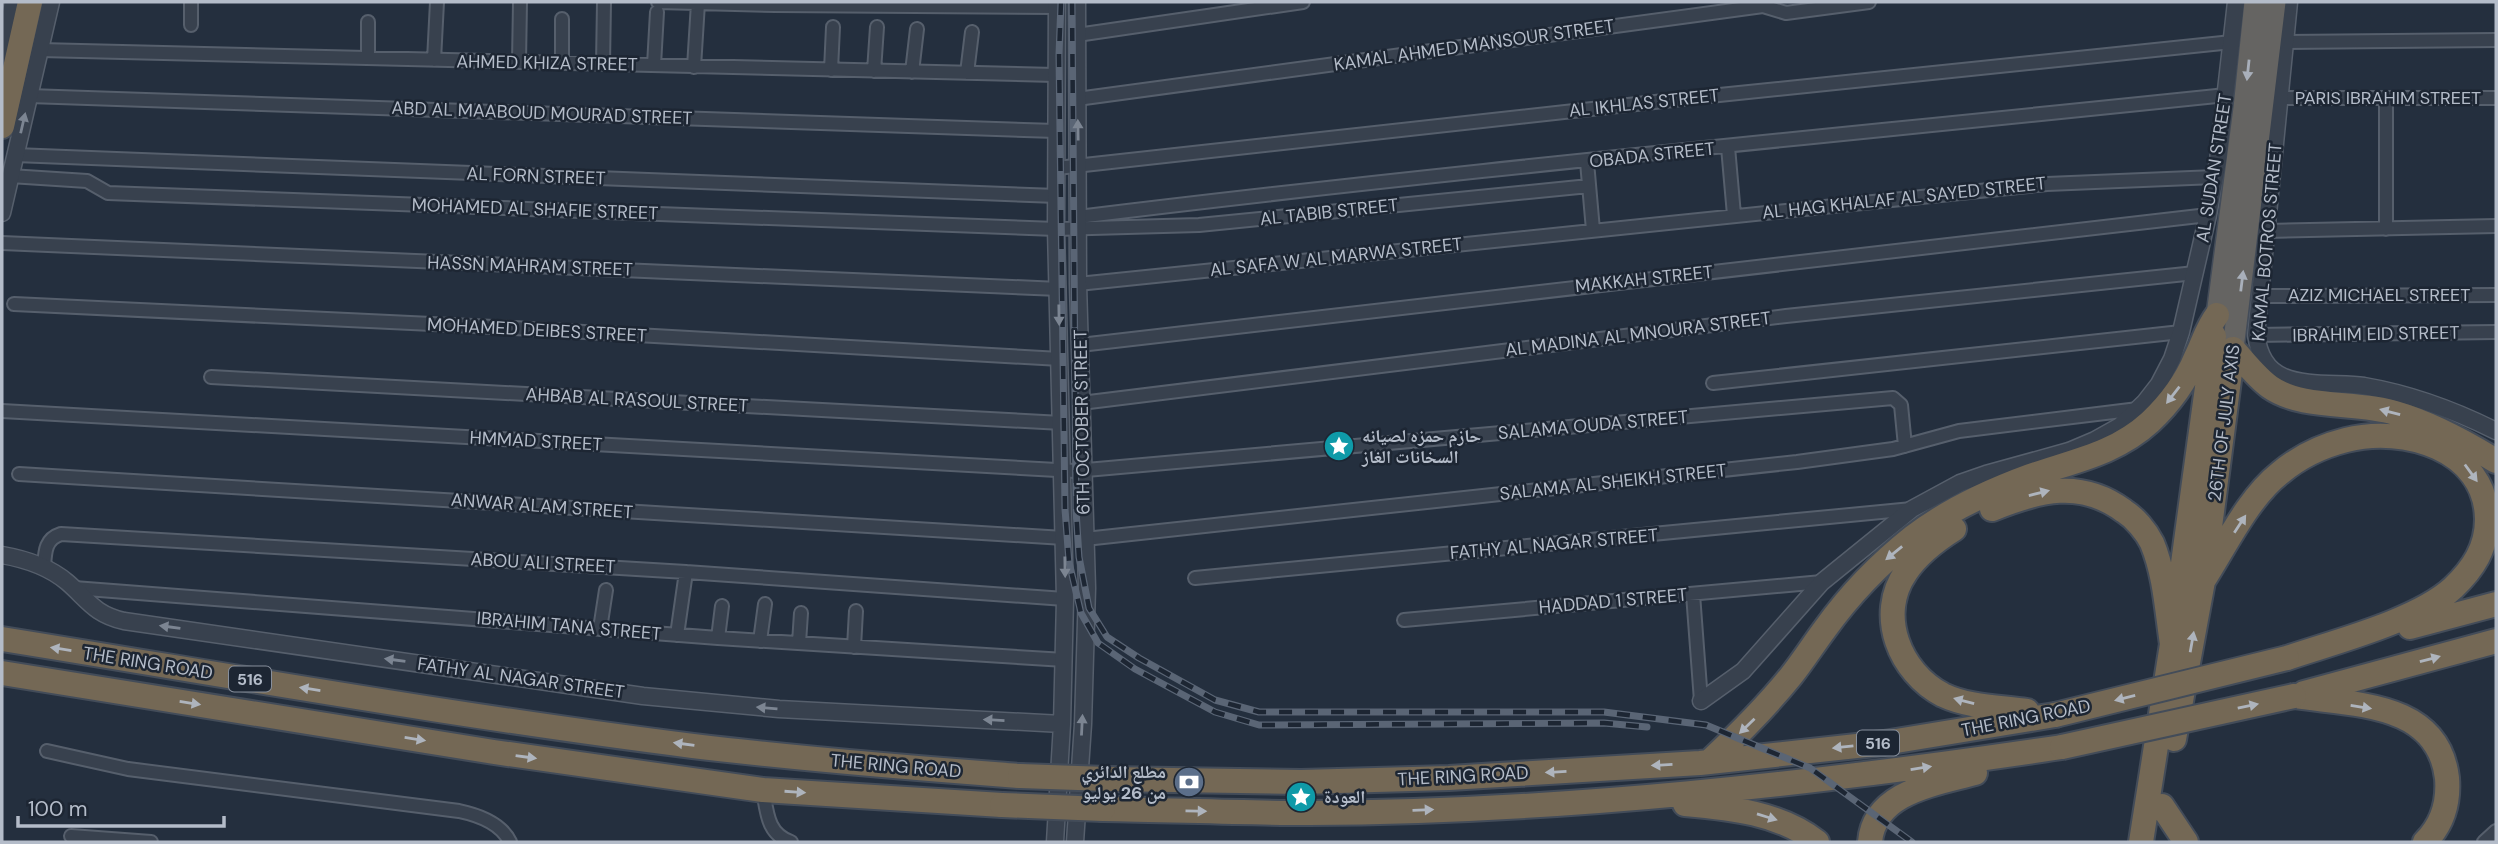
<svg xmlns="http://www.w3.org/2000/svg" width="2498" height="844" viewBox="0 0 2498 844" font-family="'DM Sans','Noto Naskh Arabic',sans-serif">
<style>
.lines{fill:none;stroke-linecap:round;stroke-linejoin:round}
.minor-casing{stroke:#565f6c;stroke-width:16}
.tertiary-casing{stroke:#565f6c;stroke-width:19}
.trunk-casing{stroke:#434c59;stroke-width:24}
.motorway-casing{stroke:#434c59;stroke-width:28}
.minor{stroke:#38414e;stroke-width:12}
.tertiary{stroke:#38414e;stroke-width:16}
.trunk{stroke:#656462;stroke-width:21}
.motorway{stroke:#746855;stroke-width:24}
.rail-casing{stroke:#5a6575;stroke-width:7}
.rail{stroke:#1d2633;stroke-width:4.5;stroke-dasharray:13;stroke-linecap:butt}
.motorway-bridge-casing{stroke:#434c59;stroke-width:28;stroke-linecap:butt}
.motorway-bridge{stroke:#746855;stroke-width:24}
.oneway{fill:#a8afba}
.oneway2{fill:#7c8592}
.oneway3{fill:#aeb4bd}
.labels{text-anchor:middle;stroke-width:5;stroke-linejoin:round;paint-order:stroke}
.shield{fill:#1d2633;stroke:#878f9c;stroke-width:2}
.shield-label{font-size:16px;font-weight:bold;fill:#b4bcc9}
.street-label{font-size:18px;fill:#b4bcc9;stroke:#1d2633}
.poi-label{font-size:18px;font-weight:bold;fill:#b4bcc9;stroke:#1d2633;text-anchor:start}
</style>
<rect width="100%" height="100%" fill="#242f3e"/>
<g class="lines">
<g class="minor-casing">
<path id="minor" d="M658,2L775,5L1057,7
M368,22V58
M191,25V2
M1077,35L1303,2
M2285,42L2496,40
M40,50L1055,75
M434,60L437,2
M519,62L520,2
M562,63V19
M603,64L604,2
M654,65L657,12
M694,67L698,3
M831,70L833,27
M874,71L877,27
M912,72L917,29
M967,73L972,32
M29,96L1056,131
M2279,98H2496
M1077,99L1763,6L1786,13L1869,2
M1728,147L1734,215
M15,155L1057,196
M1587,162L1593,230
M1057,168L1700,97L2232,42
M10,176L87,181L108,193L1056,229L1199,225L1589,186
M1078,217C1460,170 1843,135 2226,95
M2386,229V98
M2267,231L2496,226
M2,243L1059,289
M1078,284L2047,184L2215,177
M2261,296L2496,295
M14,304L514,328L1060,359
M2256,335L2496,332
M1080,345L2208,215
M211,377L1062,423
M1713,383L2181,332
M1081,403L1786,316L2195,273
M2,411L1075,471L1893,398L1901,405L1905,446
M19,474L1064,538
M1085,539L1797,462L1893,449L1959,431L2138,409
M44,567C45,552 45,539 61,534L686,572L1065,599
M1195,578L1912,509
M74,588L718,638L1065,660
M1693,594L1701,701
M1404,620L1822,582
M600,629L606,590
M677,635L686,572
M718,638L722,606
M760,641L765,604
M799,643L801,613
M854,647L856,611
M47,751L128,769L459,811C478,815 501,823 510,842
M763,790C767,812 767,834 791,842
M71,836L151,842
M2484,842L2496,831"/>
</g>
<g class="tertiary-casing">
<path id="tertiary" d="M2289,2L2256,335C2259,354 2266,370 2284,377C2304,386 2342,383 2364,386C2411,394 2454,410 2496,431
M2,57L13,2
M2,213L51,2
M2,555C25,559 48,566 67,582C88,600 94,614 124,621L643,696L779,709L1062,724
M1701,701L1743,671L1822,582L1912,509L1960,483L1986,474L2069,451L2095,440L2120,426L2145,402L2159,384L2172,359L2181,332L2208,215L2218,161L2236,2
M1055,842L1062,724L1065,599L1056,229L1057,2
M1075,842L1083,724L1087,588L1078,284L1077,2"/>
</g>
<g class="trunk-casing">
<path id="trunk" d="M2217,315L2244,108L2255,2
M2233,349L2275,2"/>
</g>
<g class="motorway-casing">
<path id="motorway" d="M2,126L30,2
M2233,349C2245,362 2256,377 2270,387C2303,410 2356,401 2395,413C2430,423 2465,442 2496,461
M1992,509C2039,490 2081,479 2124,511C2135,518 2146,531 2152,543C2165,574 2167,611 2172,644
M1954,529C1935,541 1918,554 1906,572C1876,615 1900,673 1943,695C1968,707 1999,707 2027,711
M2203,581C2225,547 2248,498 2280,473C2299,457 2322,446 2346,440C2404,425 2486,449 2487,519C2487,548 2473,569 2453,588C2417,621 2334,642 2287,658
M2410,627L2496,604
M2,639C232,676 462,717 693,746C802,759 911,768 1020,776
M2,673L494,752L763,790L1002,805
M2304,693L2496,641
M2294,696C2352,705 2438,701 2447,778C2449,803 2443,824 2425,842
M2174,739L2203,581L2233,349
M1710,761C1739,734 1766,707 1791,676C1803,661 1813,645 1825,629C1850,594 1879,564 1913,537C1948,510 1989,491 2030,476C2073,461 2115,454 2150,422C2169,404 2186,381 2196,357C2203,343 2207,328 2217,315
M1107,779L1301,782L1449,778L1700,763L1884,743L2055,715
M1685,804C1731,808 1780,813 1817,842
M2162,806L2186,842
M1103,809C1172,810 1241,813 1309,813C1561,812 1813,784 2062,747
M1870,842C1874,792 1935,784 1975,773
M2141,842L2172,644L2214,336"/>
</g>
<use href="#minor" class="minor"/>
<use href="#tertiary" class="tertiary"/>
<use href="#trunk" class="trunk"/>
<use href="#motorway" class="motorway"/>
<g class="rail-casing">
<path id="rail" d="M1061,2L1059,55L1065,509L1069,562L1081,613L1098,643L1135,669L1215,712L1259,725L1604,723L1647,727
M1072,2L1076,510L1079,557L1089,608L1107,637L1139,658L1215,700L1259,712H1604L1706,725L1810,768L1912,842"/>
</g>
<use href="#rail" class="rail"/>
<g class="motorway-bridge-casing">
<path id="motorway-bridge" d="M2055,715L2287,658
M2062,747L2294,696
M1020,776L1107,779
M1002,805L1103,809"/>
</g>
<use href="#motorway-bridge" class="motorway-bridge"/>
</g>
<defs><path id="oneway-solid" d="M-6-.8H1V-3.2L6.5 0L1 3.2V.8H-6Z" transform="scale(1.75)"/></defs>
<g class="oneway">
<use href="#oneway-solid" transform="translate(2248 70) rotate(96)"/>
<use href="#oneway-solid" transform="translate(2242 281) rotate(-83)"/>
</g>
<g class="oneway2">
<use href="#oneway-solid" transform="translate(23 123) rotate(-77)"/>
<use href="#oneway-solid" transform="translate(1078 130) rotate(-91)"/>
<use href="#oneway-solid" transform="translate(1059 315) rotate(89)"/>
<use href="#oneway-solid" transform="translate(1065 567) rotate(89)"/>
<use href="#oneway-solid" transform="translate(170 627) rotate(-172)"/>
<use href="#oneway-solid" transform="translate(395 660) rotate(-172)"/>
<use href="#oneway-solid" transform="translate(767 708) rotate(-175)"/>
<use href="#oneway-solid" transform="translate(994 720) rotate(-177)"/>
<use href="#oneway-solid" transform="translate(1082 725) rotate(-87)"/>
</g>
<g class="oneway3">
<use href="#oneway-solid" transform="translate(2173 395) rotate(128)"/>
<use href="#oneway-solid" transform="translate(2390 412) rotate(-165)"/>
<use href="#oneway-solid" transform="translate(2471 473) rotate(54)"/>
<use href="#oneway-solid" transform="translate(2039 493) rotate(-14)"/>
<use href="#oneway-solid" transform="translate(2240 524) rotate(-57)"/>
<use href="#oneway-solid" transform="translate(1894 553) rotate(141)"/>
<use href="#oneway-solid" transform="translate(2192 642) rotate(-80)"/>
<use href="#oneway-solid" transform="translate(61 649) rotate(-171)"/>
<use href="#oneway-solid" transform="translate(2430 659) rotate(-15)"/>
<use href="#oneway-solid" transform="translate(310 689) rotate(-171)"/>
<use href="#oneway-solid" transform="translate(2125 698) rotate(166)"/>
<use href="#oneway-solid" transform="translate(1964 701) rotate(-165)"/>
<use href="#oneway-solid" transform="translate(190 703) rotate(9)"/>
<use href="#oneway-solid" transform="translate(2248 706) rotate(-12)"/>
<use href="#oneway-solid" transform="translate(2361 707) rotate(9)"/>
<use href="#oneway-solid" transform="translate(1747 726) rotate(136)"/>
<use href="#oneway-solid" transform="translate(415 739) rotate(9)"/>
<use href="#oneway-solid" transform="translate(684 744) rotate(-172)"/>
<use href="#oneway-solid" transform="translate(1843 747) rotate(174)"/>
<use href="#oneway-solid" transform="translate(526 757) rotate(8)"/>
<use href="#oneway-solid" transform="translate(1662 765) rotate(177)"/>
<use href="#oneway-solid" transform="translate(1921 768) rotate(-9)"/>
<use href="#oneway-solid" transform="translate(1556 772) rotate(177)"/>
<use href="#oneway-solid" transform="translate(795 792) rotate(4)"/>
<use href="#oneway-solid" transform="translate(1423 810) rotate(-2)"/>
<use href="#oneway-solid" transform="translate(1196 811) rotate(1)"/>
<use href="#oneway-solid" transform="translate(1767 817) rotate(17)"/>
</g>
<defs>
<g id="sight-disc" transform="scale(1.575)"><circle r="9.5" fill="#0f9aa8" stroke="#1d2633"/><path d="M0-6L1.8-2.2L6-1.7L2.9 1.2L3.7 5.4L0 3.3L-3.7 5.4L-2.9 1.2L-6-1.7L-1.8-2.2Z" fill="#fff"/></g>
<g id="bank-disc" transform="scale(1.575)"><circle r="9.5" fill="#5c6f8a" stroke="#1d2633"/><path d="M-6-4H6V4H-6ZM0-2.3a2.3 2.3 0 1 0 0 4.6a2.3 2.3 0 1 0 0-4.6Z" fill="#fff"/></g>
</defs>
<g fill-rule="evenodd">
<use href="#sight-disc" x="1339" y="446"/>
<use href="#bank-disc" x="1189" y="782"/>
<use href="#sight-disc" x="1301" y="797"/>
</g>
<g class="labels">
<g class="shield">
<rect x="229" y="666.5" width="42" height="25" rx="5"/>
<rect x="1857" y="730.5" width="42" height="25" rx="5"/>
</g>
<g class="shield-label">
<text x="250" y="685">516</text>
<text x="1878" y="749">516</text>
</g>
<g class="street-label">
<text transform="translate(1474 45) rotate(-8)" y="6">KAMAL AHMED MANSOUR STREET</text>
<text transform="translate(547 63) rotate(1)" y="6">AHMED KHIZA STREET</text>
<text x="2388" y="104">PARIS IBRAHIM STREET</text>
<text transform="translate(1644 103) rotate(-6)" y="6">AL IKHLAS STREET</text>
<text transform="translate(542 113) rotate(2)" y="6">ABD AL MAABOUD MOURAD STREET</text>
<text transform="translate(1652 155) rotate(-6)" y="6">OBADA STREET</text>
<text transform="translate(2214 168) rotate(-81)" y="6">AL SUDAN STREET</text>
<text transform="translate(536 176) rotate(2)" y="6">AL FORN STREET</text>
<text transform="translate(1904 198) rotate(-6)" y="6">AL HAG KHALAF AL SAYED STREET</text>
<text transform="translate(535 209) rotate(2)" y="6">MOHAMED AL SHAFIE STREET</text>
<text transform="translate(1329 212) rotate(-6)" y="6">AL TABIB STREET</text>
<text transform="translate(2267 242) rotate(-85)" y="6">KAMAL BOTROS STREET</text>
<text transform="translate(1336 257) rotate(-6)" y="6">AL SAFA W AL MARWA STREET</text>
<text transform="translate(530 266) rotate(2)" y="6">HASSN MAHRAM STREET</text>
<text transform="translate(1644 279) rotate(-6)" y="6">MAKKAH STREET</text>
<text x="2379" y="301">AZIZ MICHAEL STREET</text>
<text transform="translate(537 330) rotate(3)" y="6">MOHAMED DEIBES STREET</text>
<text transform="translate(1638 334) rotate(-7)" y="6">AL MADINA AL MNOURA STREET</text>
<text transform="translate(2376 334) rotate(-1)" y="6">IBRAHIM EID STREET</text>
<text transform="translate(637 400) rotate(3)" y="6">AHBAB AL RASOUL STREET</text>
<text transform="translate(1082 422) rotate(-91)" y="6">6TH OCTOBER STREET</text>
<text transform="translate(2224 423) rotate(-83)" y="6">26TH OF JULY AXIS</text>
<text transform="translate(1593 425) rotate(-5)" y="6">SALAMA OUDA STREET</text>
<text transform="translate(536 441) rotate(3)" y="6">HMMAD STREET</text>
<text transform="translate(1613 482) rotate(-6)" y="6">SALAMA AL SHEIKH STREET</text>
<text transform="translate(542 506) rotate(4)" y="6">ANWAR ALAM STREET</text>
<text transform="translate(1554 544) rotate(-5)" y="6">FATHY AL NAGAR STREET</text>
<text transform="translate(543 563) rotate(3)" y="6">ABOU ALI STREET</text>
<text transform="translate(1613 601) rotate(-5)" y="6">HADDAD 1 STREET</text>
<text transform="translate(569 626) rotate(5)" y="6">IBRAHIM TANA STREET</text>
<text transform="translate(148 663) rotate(9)" y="6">THE RING ROAD</text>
<text transform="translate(521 678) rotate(8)" y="6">FATHY AL NAGAR STREET</text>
<text transform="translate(2026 718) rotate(-11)" y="6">THE RING ROAD</text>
<text transform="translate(896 766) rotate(5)" y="6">THE RING ROAD</text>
<text transform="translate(1463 776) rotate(-3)" y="6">THE RING ROAD</text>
</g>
<g class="poi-label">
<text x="1362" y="442">حازم حمزه لصيانه<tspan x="1362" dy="21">السخانات الغاز</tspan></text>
<text x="1166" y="778" text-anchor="end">مطلع الدائري<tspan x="1166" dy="21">من 26 يوليو</tspan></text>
<text x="1324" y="803">العودة</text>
</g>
</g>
<rect width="2498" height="844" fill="none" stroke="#b4bcc9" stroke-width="7"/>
<path d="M18 816v10h206v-10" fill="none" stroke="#b4bcc9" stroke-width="3.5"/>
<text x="28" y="816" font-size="21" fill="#b4bcc9" stroke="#1d2633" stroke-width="5" paint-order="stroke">100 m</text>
</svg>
